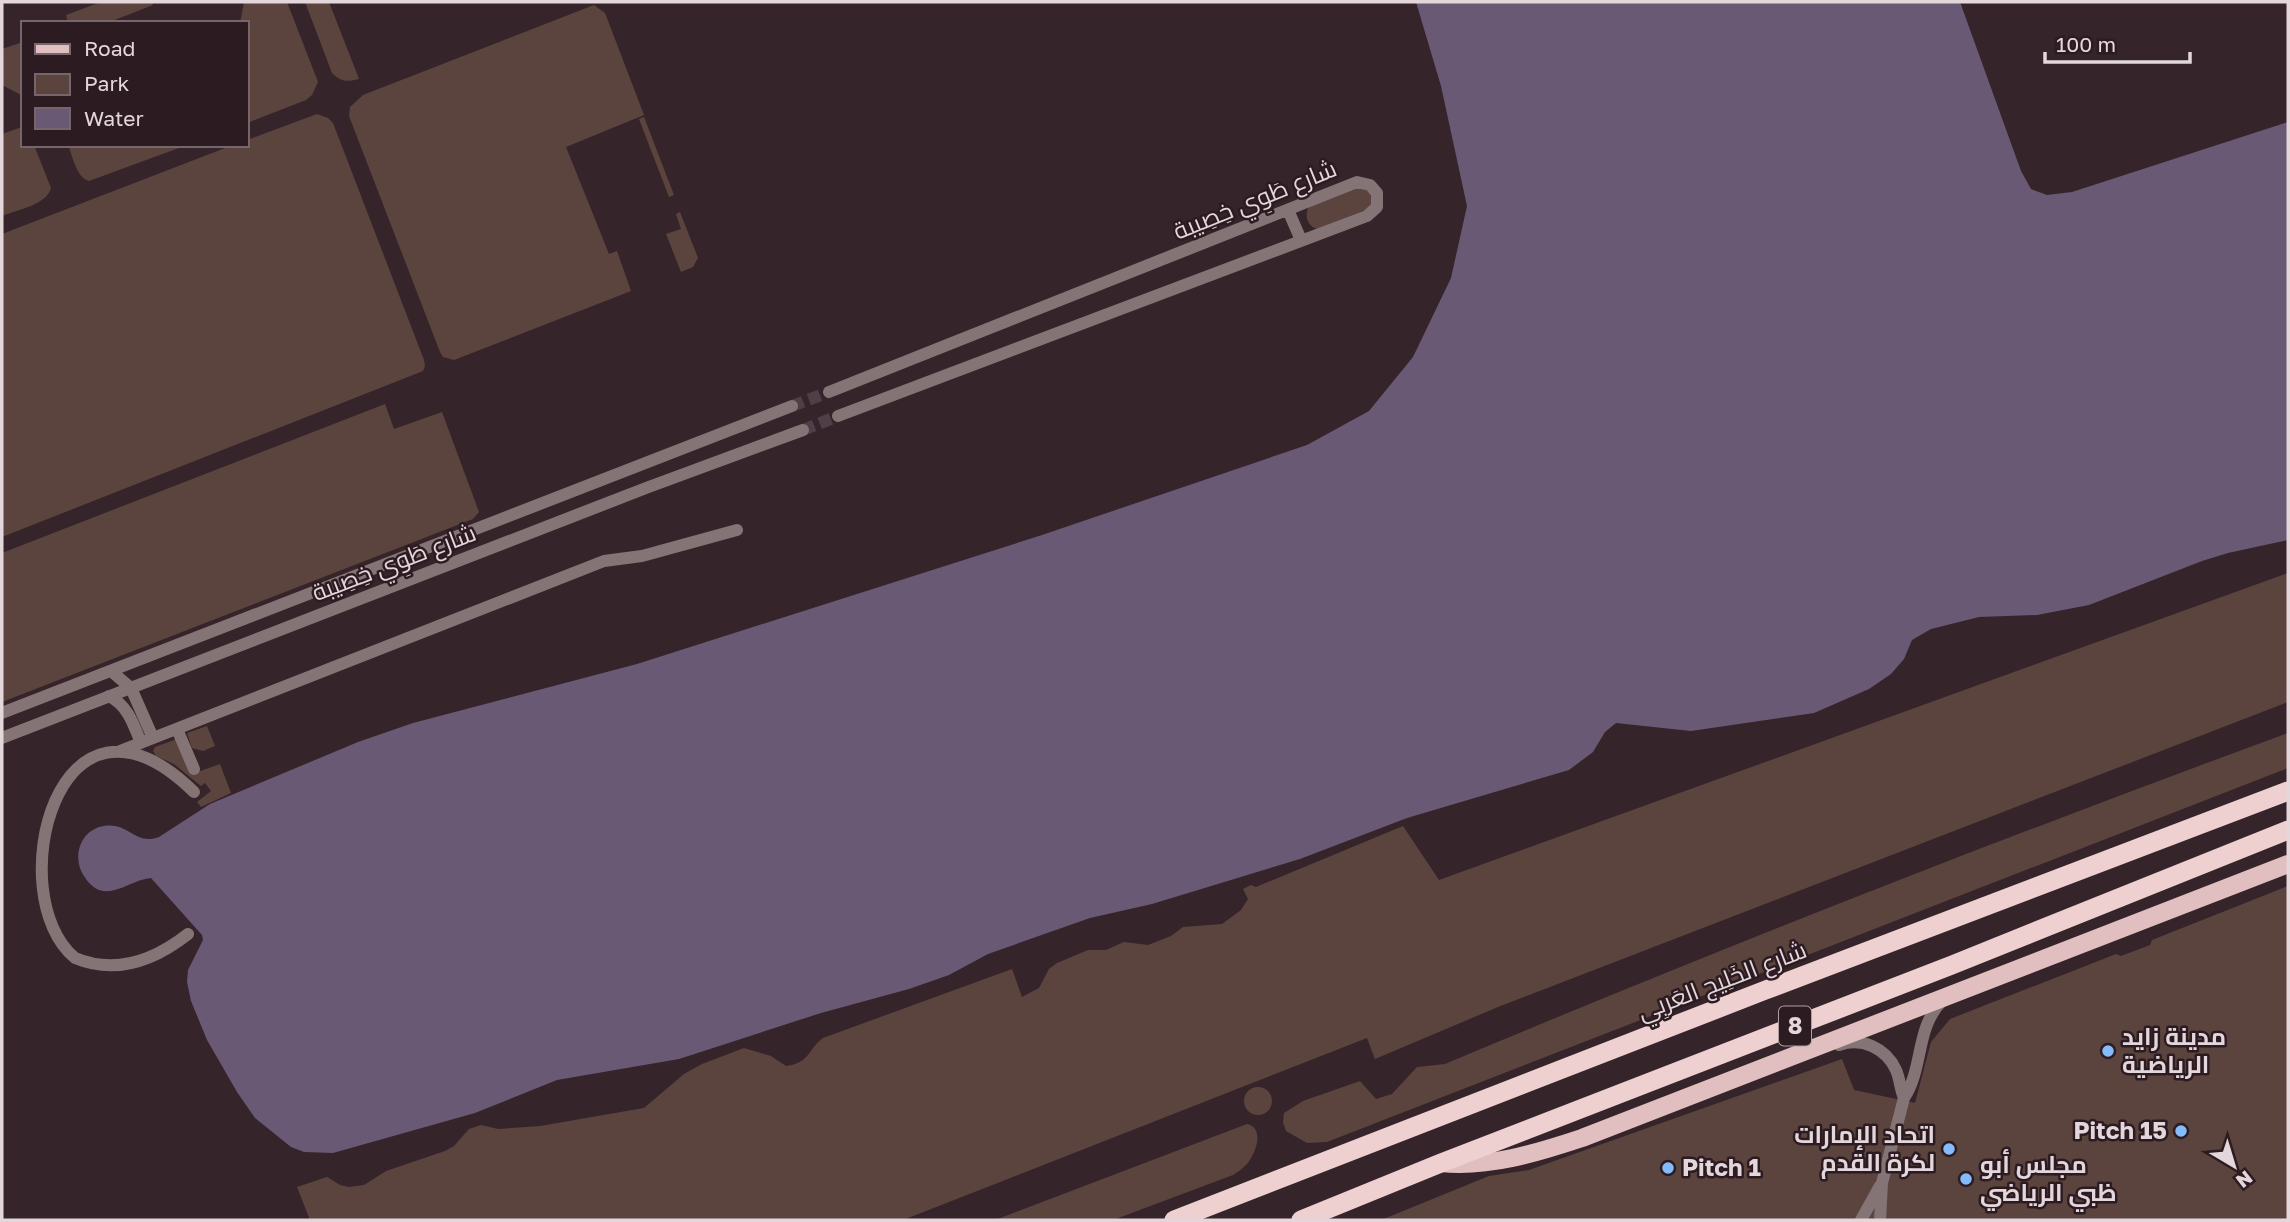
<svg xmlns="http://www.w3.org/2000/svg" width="2290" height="1222" viewBox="0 0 2290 1222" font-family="'Golos Text',Cairo,sans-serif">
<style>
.green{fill:#5c443e}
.water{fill:#6a5974}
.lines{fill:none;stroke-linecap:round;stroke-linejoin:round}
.minor-tunnel{stroke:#503f46;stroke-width:12;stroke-dasharray:12 6;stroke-linecap:butt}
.minor{stroke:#857475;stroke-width:12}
.primary{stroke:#e1bfc0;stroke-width:18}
.trunk{stroke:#eed0d1;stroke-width:19}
.poi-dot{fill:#84bcfb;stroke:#2c1b21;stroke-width:2.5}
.labels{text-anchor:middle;stroke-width:5;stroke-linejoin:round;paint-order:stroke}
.shield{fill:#2c1b21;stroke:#ad9fa4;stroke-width:2}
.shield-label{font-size:23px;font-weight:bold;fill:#e4d7dc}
.street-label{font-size:24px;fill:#e4d7dc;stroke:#2c1b21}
.poi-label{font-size:24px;font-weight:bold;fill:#e4d7dc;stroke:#2c1b21;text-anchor:start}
</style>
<rect width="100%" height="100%" fill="#36242b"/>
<path class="green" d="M101,2H152L153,5L107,23H68L66,15Z
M244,2H287L318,82L312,95L306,100L247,123V23H240Z
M305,2H329L359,79C347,82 341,82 332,73Z
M594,5L605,13L644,115L566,147L609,254L617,251L631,291L454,360L443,357L440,352L349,116L350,107L363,95Z
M23,42V96L2,85V49Z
M317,114L328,118L333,123L424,360L425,366L423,371L2,537V234L233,145H247V140Z
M644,117L674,195L669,197L639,119Z
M19,128L23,129V145H34L51,188C47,205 16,210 2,216V134Z
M68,145H187L89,181C76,177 73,157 68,145Z
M1354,187H1364L1371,193V208L1317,229C1307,225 1304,216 1309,206Z
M680,212L698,258L693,267L681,272L666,234L681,229L676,214Z
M385,404L394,429L442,412L479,512L473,519L2,702V553Z
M2288,573V702L1498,1007L1375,1059L1367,1038L903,1220H310L297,1187L327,1177L340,1185L349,1187L364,1185L386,1171L445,1151L454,1146L469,1129L481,1125L498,1129L540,1126L644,1108L684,1074L702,1064L744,1048L771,1056L786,1066C810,1063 807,1050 823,1038L1012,969L1022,997L1039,988L1049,969L1057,963L1088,950H1106L1124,942L1148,945L1171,936L1183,927L1222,924L1241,910L1248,899L1243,889L1251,885L1256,887L1403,826L1439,880Z
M207,726L215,746L203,751L192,748L187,733Z
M2288,733V768L1327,1142L1307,1143L1286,1131L1283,1122L1284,1113L1303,1101L1360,1081L1376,1099L1392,1094L1417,1067L1445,1064C1723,947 2005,837 2288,733Z
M177,739L192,774L220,764L231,793L201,807L197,802L211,791L205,783L201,786L174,764L156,756L153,751L155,747Z
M2288,886V1220H1381L1489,1176L1529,1170L1842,1059L1854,1090L1915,1103L1931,1042L1950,1019L2116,954L2121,956L2150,945L2152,940Z
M1244 1101a14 14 0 1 1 28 0a14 14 0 1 1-28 0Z
M1247,1124C1265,1128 1256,1153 1247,1164C1243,1168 1238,1172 1233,1175L1113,1220H995Z"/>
<path class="water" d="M1416,2H1960L2021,171L2031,189L2047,195L2072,192L2288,122V540L2228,553L2202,561L2089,605L2037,615L1979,617L1931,629L1912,640L1904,659L1891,674L1869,689L1814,713L1691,731L1616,723L1605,732L1593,752L1569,770L1407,818L1300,859L1152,904L1090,918L988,954L949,975L909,989L821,1013L679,1059L557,1080L475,1113L333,1153L304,1152L291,1147L255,1118L237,1092L207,1040L191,1001L187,982L188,970L203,940L202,935L151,878C127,880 104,908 84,876C71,857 81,829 104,826C129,822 135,846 159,837L210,804L358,742L413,723L637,664L1042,535L1307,445L1369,411L1413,357L1451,278L1467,206L1441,86Z"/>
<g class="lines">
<path class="minor-tunnel" d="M792,406L829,392
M803,430L838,416"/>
<path class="minor" d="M1288,210L1301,240
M829,392L1357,182L1370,185L1377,193V207L1367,216L838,416
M111,671L131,688L153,738
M109,696C128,706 133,723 141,743
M2,713L792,406
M177,729L194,769
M2,738L646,488L803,430
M120,751L604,561L642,556L737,530
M188,934C155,960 116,975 75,958C0,896 57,658 194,792
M1839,1045C1862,1037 1886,1048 1896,1070C1900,1079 1900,1089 1904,1098
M1861,1220L1880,1186
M1880,1220L1882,1183L1904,1098C1924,1068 1915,1027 1943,1000"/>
<path class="primary" d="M1441,1163C1488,1168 1537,1153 1582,1138L2288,864"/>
<path class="trunk" d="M1174,1220L1763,991L2288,791
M1301,1220L1441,1163L1952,965L2288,830"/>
</g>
<g class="poi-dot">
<circle cx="2108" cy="1051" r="7"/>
<circle cx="2181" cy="1131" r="7"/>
<circle cx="1949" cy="1149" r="7"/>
<circle cx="1668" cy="1168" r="7"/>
<circle cx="1966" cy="1179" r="7"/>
</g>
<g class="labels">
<rect class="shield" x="1779" y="1006.5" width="32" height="39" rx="5"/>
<g class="shield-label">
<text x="1795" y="1034">8</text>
</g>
<g class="street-label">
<text transform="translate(1255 200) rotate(-22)" y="8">شارع طَوِي خِصِيبة</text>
<text transform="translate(394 563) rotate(-21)" y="8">شارع طَوِي خِصِيبة</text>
<text transform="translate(1722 981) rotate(-21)" y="8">شارع الخَلِيج العَربِي</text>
</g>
<g class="poi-label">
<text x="2122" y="1045">مدينة زايد<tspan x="2122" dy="28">الرياضية</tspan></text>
<text x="2167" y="1139" text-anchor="end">Pitch 15</text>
<text x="1935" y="1143" text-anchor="end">اتحاد الإمارات<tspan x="1935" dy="28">لكرة القدم</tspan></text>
<text x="1980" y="1173">مجلس أبو<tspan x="1980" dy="28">ظبي الرياضي</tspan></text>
<text x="1682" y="1176">Pitch 1</text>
</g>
</g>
<rect width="2290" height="1222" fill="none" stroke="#e4d7dc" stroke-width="7"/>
<rect x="21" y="21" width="228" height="126" fill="#2c1b21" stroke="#76666c" stroke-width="2"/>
<rect x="35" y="44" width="35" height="10" fill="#e1bfc0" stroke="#76666c" stroke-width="2"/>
<text x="84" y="56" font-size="21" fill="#e4d7dc">Road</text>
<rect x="35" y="74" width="35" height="21" fill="#5c443e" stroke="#76666c" stroke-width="2"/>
<text x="84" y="91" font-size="21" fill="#e4d7dc">Park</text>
<rect x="35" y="108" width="35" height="21" fill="#6a5974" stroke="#76666c" stroke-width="2"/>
<text x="84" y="126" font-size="21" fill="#e4d7dc">Water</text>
<g transform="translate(2234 1166) rotate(142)" stroke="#2c1b21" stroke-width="5" paint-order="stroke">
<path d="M0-5L12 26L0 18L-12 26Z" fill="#e4d7dc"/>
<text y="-10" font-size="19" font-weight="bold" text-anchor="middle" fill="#e4d7dc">N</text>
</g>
<path d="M2045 52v10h145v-10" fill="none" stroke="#e4d7dc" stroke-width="3.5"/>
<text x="2056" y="52" font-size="21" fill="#e4d7dc" stroke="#2c1b21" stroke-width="5" paint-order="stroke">100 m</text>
</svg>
